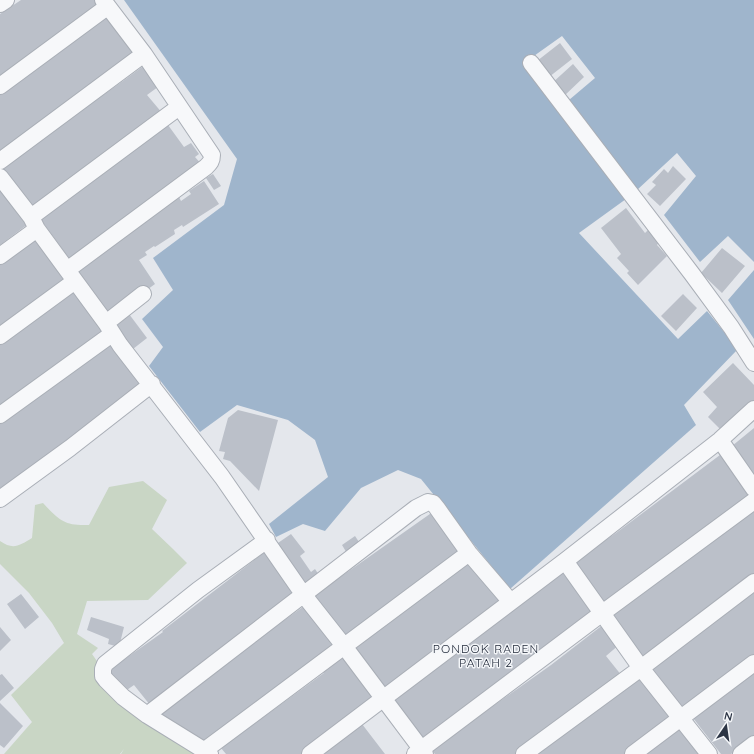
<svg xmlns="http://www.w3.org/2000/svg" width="754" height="754" viewBox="0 0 754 754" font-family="Quicksand,sans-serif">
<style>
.green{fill:#c9d6c5}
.water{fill:#9fb5cc}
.building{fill:#bbc0c9}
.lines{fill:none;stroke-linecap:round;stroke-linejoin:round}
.street-casing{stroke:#a9aeb6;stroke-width:18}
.street{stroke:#f7f8fa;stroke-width:16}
.labels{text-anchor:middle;stroke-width:3;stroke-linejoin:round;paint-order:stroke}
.neighbourhood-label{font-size:12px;letter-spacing:1px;fill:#1d2535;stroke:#f4f6f9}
</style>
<rect width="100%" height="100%" fill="#e4e7ec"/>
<path class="green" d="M143,481L167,500L152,529L173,549L187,563L148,600L87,601L77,634L98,648L92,654L99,664L94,674L104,686L200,754H121L124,749L120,754H4L32,722L11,695L64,643L52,623L29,593L0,564V541C13,550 19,546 32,538L35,505L43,503C59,520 64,526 89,525L109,487Z"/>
<path class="water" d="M124,0H754V262L728,236L700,262L664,215L696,176L677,153L637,190L569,100L595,78L562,36L524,63L626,199L579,233L678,339L707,311L738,349L684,405L696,425L510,589L421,479L398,470L361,488L325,531L303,524L276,537L269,524L328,477L315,440L288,420L237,405L200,432L149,366L163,347L142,319L173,290L153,258L224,205L237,159Z
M754,270V339L728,300Z"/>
<path class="building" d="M21,0H99L104,6L0,79V14Z
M109,14L141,54L0,155V93Z
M560,43L572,59L549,77L537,61Z
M146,64L162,84L147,95L163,114L31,211L1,167L123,81Z
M573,64L584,77L563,97L551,84Z
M168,125L184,147L191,143L199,154L195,157L203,166L71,261L39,217Z
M673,166L686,179L660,206L647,194L656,185L652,182L664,169L668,173Z
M213,174L221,186L214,190L206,178Z
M204,181L219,204L183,227L182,225L174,230L175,234L155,247L154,246L145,252L147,255L139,260L155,284L110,317L74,270L179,197L181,201L191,194L189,191Z
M0,191L28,224L0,245Z
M626,208L645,233L648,230L659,242L657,245L667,256L638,285L627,273L629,271L617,258L621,254L601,228Z
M34,239L65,278L0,331V259Z
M722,248L745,266L722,293L701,273Z
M70,288L104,333L0,408V339Z
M683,294L697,308L676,331L661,316Z
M129,314L147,338L133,349L115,325Z
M110,340L143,385L0,489V422Z
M733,363L754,385V404L724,433L708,417L717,407L703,392Z
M238,410L278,420L259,491L230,461L223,459L225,452L219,451L228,418Z
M754,428V475L732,446Z
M724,452L754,495L606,607L572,563L616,533Z
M437,509L466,552L346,642L312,597Z
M754,510V577L643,660L610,616L697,553Z
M291,534L305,552L300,556L311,572L315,569L321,578L308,588L275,545Z
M355,536L361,545L348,555L342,545Z
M266,551L298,595L150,705L134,685L124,692L108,671L163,632L162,631Z
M471,561L504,602L386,692L354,648Z
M562,572L596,614L424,742L395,700Z
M754,591V660L684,711L652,668Z
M21,594L39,617L25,629L7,604Z
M307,604L339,647L201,746L168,722L161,713L261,637Z
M91,617L124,627L119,647L108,644L109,639L87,630Z
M604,624L620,644L606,656L622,676L520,754H435L431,750L551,665Z
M0,627L11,640L0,651Z
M346,653L379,698L302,754H226L221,748L324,673L321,670Z
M754,672V737L731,754H721L693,718Z
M2,674L14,688L0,701V675Z
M643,675L674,715L624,754H538Z
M0,703L23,726L4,748L0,745Z
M362,724L385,754H318Z
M682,724L705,754H643Z"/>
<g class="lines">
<g class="street-casing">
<path id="street" d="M0,4L6,0
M531,63L692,274L731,327L754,363
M0,86L107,7
M0,161L144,54
M0,177L31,217L37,229L106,323L120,345L222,477L303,594L344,646L425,754
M31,217L179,107
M0,256L37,229
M67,270L206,167C210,163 212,161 212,155L144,54L103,0
M106,323L143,294
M0,336L75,281
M0,415L112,334
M720,440L754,489
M0,499L70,448L152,384
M565,561L641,668L709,754
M147,715L416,508L428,502L433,503L437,508L469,553L511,602
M205,750L469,553
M210,754L147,715L123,697L106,680L103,676V669L105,664L198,590L267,540
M310,754L565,561L720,440L754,409
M415,754L601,614L754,501
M524,754L641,668L754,582
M633,754L754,663
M741,754L754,744"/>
</g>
<use href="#street" class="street"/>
</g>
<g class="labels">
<g class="neighbourhood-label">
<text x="486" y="653">PONDOK RADEN<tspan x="486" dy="14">PATAH 2</tspan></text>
</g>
</g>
<g transform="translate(726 726) rotate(13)" stroke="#f4f6f9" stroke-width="3" paint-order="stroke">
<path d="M0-3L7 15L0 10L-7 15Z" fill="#2b3444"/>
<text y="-6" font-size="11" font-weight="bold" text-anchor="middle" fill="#2b3444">N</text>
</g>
</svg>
